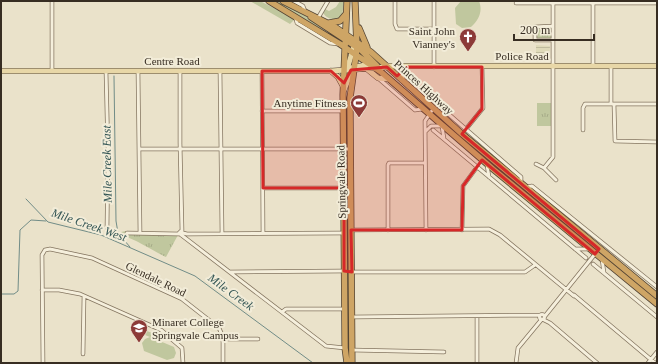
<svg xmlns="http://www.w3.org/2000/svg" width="658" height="364" viewBox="0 0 658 364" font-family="'Times New Roman',serif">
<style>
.farmland{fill:url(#farmland-rules)}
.grass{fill:#c0c79e}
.park{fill:url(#park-tufts)}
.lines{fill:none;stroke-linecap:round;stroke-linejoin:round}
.stream{stroke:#718c87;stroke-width:1}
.street-casing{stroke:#847560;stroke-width:4.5}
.primary-casing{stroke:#534434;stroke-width:6}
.highway-casing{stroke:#534434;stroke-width:7}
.street{stroke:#f5efdc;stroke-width:3}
.primary{stroke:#e8d7a7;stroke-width:5}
.highway{stroke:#cea565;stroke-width:5.5}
.marked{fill:#d62828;fill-opacity:0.2;stroke:#d62828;stroke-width:3;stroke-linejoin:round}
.labels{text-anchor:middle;stroke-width:4;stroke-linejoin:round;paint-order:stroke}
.poi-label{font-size:11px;fill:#372d22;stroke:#f2ecd8;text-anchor:end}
.street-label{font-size:11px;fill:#372d22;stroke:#f2ecd8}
.water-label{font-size:12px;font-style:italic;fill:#335554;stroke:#f2ecd8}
</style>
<defs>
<pattern id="farmland-rules" width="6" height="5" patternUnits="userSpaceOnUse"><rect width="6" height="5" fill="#dfdab8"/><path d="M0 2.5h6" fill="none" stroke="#c0bb9e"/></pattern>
<pattern id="park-tufts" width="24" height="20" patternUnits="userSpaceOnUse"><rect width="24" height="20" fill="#c0c79e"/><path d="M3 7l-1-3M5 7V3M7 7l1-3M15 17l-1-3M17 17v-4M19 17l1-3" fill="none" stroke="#a6ab88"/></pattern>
</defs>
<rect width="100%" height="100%" fill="#eae2ca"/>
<path class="farmland" d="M536,45L550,46L549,62H536Z"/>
<path class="grass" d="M250,1H260L292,17L294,20L290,24Z
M278,1L304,15L328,33L276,2Z
M340,1H344L342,18C334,20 328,20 323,13L325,9L329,11L336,7Z
M461,1H479C483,11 479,20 471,27L462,28L456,24L455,8Z
M347,172H348L347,267Z
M348,274H349L350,363L347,353Z
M147,331L157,335L155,339L174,347L176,353L174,358L167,360L144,351L142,343L145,339L150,337L145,335Z"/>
<path class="park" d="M538,27V29H547L548,27L552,28L551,39H537L536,36H538V30L536,28Z
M537,103H552V126H537Z
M126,231V235H178L166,257C157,253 133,238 126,237L121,232Z"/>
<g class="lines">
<path class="stream" d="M114,76L116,221L118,233L130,247
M26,199L48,222L101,235L195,276L313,363
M1,294H14L18,291L20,230L31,220L46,221"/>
<g class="street-casing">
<path id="street" d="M52,1V71
M294,1L303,6L305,11
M395,1V24L397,29H434
M434,1V67
M516,3H657
M553,3V66
M593,3V66
M295,16L297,23L330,43L338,44
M318,18L328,1
M553,40H535V27L553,26
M553,66V157L544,168L556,180
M106,71L108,154L107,228
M138,71L140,233
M180,71V143
M220,71L222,233
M262,71L263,233
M378,78L415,110L422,109
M415,85L521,177V183
M611,104V66
M614,104L615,141L657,142
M262,111H343
M442,126L444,139
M466,129L483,108L482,67
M433,130L586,258
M583,130V108L585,104H657
M426,131L431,126H442
M180,143L182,231
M139,149H350
M536,164L544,168
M487,165L489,177
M527,187L532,186L657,287
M263,188H344
M351,230L489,229L500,235L574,296
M388,230V165L389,163H425
M426,230L425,121L433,109
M462,230L463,186L477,167
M127,233L179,234
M180,234L326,346L345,348
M181,235L179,233L181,231L183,233L187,234L344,233
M575,249H589
M602,259L604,273
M593,264L657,317
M230,272L344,271
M352,272H525L535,265
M42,290H59L80,294L161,330L182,348L183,363
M574,295L655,363
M282,312L286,309H345
M539.5 317a2.5 2.5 0 1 1 5 0a2.5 2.5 0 1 1-5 0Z
M477,316V363
M545,316L595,254
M352,317L541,315
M542,319L550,323L597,363
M223,339H258
M352,350L444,352
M83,354L84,296
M43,363L42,255L45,250L50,249L92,258L182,299L219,328L223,337V363
M516,363L518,348L542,319
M648,363L657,352"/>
</g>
<g class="primary-casing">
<path id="primary" d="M386,66H657
M351,68L370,64
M367,69L378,78L389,79
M344,70L348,66L355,43
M1,71H331L387,67
M331,71L338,77L343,86
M402,80V72L407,67
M344,90L352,70"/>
</g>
<g class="highway-casing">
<path id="highway" d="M269,1L340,44L381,72L493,169L657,304
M283,1L335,27L371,52L462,134L657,296
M311,17L361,50L377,66
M329,23L340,21L346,14
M359,28L367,47
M347,363L345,348L343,95L347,1
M352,363L350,98L357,48L355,1"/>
</g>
<use href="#street" class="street"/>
<use href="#primary" class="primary"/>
<use href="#highway" class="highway"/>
</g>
<path class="marked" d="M387,67L397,76L407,67H482V109L462,134L599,249L595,254L482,160L463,186L462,230H351L352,272L344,271V188H263L262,71H331L344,83L351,70Z"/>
<defs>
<g id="church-pin" transform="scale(0.9)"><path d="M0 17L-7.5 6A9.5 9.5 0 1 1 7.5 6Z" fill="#8c3a37" stroke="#f2ecd8"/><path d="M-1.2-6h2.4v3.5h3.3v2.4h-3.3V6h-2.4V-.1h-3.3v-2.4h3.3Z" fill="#fff"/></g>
<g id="stadium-pin" transform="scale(0.9)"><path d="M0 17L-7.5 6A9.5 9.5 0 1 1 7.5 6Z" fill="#8c3a37" stroke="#f2ecd8"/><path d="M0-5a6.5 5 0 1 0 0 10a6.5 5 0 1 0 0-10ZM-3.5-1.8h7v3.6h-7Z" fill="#fff"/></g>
<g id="school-pin" transform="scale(0.9)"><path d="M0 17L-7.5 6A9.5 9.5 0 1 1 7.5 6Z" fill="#8c3a37" stroke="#f2ecd8"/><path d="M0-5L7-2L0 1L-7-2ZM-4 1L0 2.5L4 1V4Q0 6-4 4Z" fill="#fff"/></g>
</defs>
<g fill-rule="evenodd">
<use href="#church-pin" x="468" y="37"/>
<use href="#stadium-pin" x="359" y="103"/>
<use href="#school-pin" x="139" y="328"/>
</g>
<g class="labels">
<g class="poi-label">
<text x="455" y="35">Saint John<tspan x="455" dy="13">Vianney's</tspan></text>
<text x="346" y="107">Anytime Fitness</text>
<text x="152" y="326" text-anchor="start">Minaret College<tspan x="152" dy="13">Springvale Campus</tspan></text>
</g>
<g class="street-label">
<text x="522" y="60">Police Road</text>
<text x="172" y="65">Centre Road</text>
<text transform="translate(424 87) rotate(42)" y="4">Princes Highway</text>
<text transform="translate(341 182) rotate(-91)" y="4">Springvale Road</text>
<text transform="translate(156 279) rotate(26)" y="4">Glendale Road</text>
</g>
<g class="water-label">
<text transform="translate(107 164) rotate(-91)" y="4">Mile Creek East</text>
<text transform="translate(89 225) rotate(19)" y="4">Mile Creek West</text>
<text transform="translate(231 292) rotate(36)" y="4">Mile Creek</text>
</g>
</g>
<rect width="658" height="364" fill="none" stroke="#372d22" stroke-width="4"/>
<path d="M514 34v6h80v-6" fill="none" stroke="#372d22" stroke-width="2"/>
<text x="520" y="34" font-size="12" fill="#372d22" stroke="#f2ecd8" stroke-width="3" paint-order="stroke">200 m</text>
</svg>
